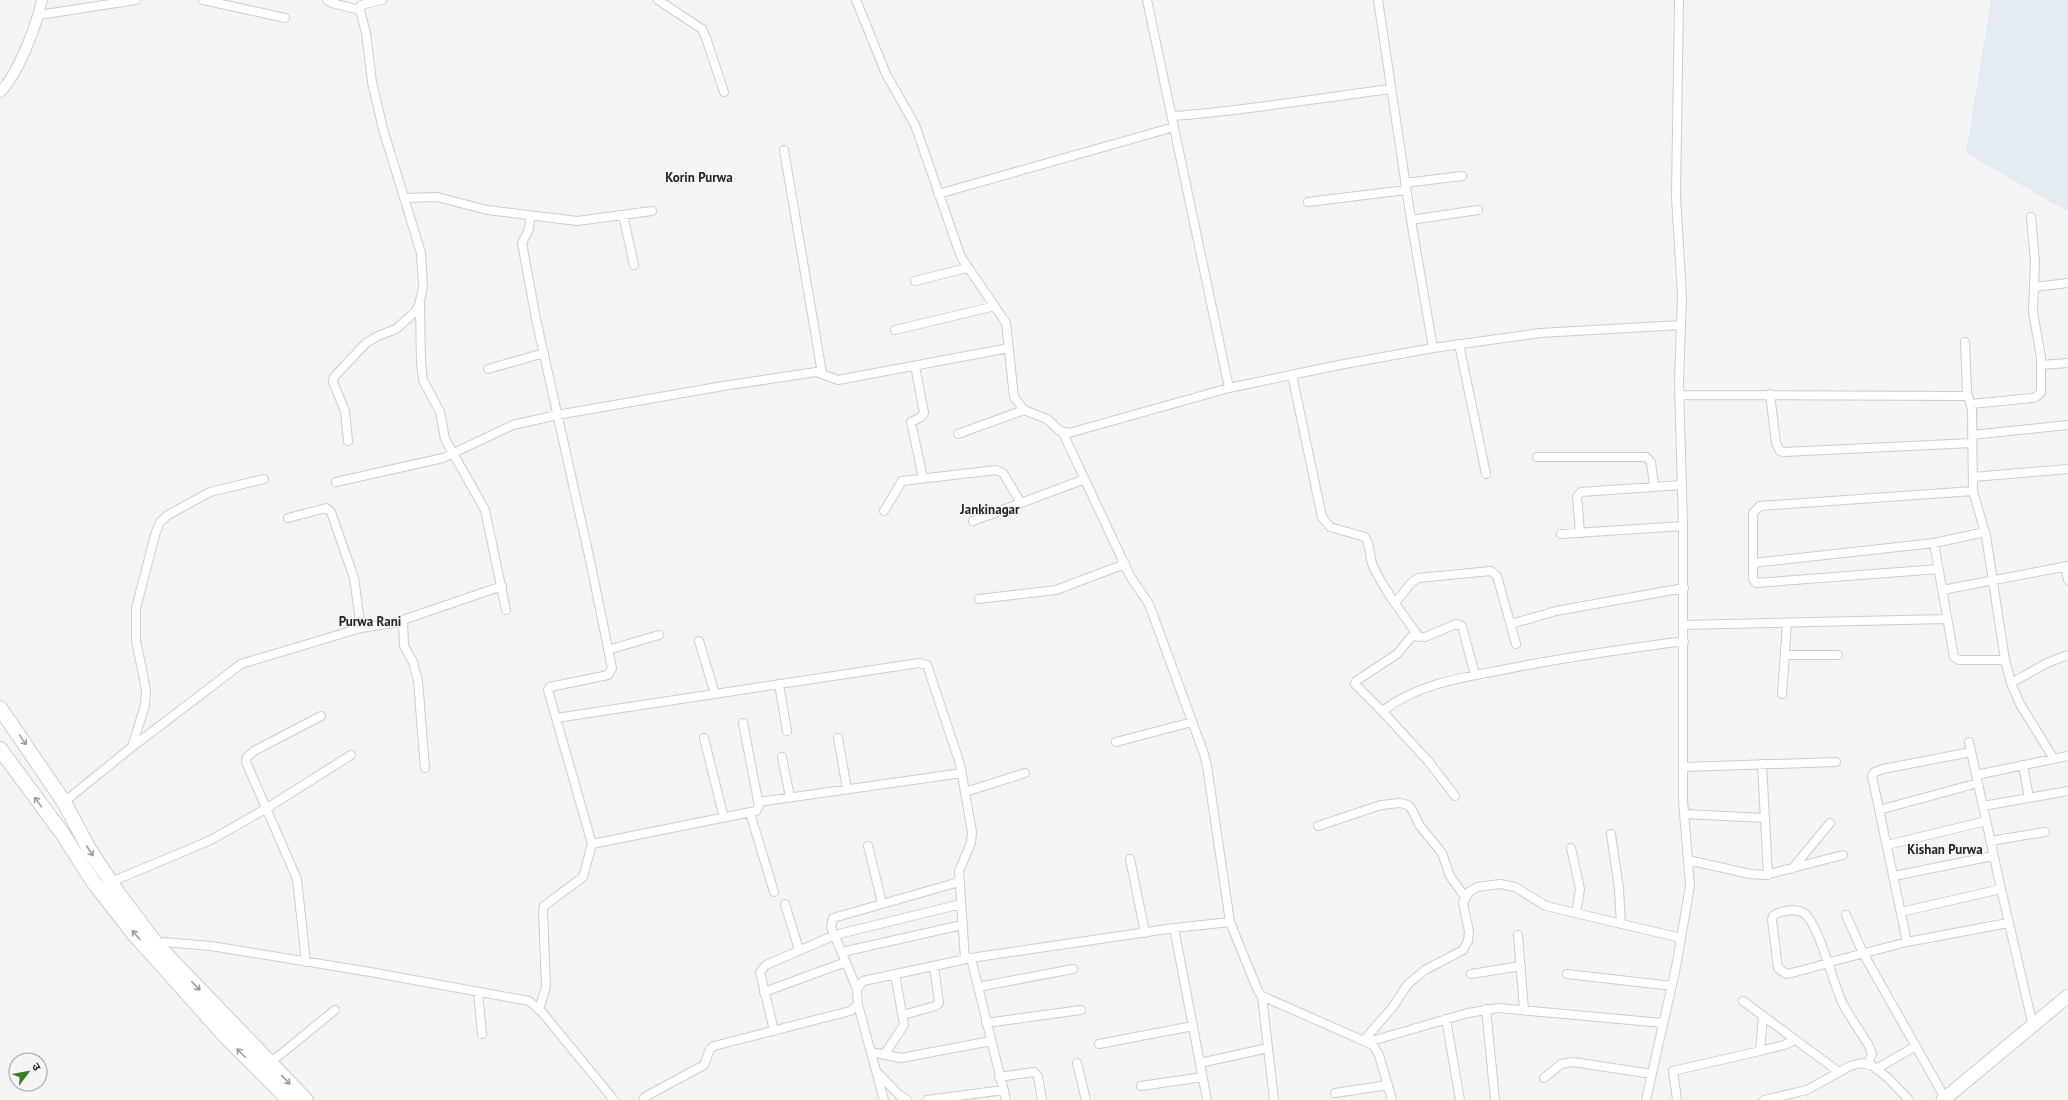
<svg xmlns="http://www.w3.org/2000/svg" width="2068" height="1100" viewBox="0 0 2068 1100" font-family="'PT Sans','Noto Sans Devanagari',sans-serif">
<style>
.built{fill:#e3eaf1}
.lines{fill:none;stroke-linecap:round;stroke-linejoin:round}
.minor-casing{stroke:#cccecf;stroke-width:10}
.tertiary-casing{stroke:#cccecf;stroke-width:12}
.primary-casing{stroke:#cccecf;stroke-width:15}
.trunk-casing{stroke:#cccecf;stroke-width:16}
.minor{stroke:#fff;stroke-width:8}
.tertiary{stroke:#fff;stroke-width:10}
.primary{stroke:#fff;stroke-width:13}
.trunk{stroke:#fff;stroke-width:14}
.oneway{stroke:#9d9d9d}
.labels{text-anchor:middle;stroke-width:3;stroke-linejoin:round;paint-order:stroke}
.quarter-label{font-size:13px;font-weight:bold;fill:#252626;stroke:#f4f5f6}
</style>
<rect width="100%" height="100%" fill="#f4f5f6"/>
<path class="built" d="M1991,0H2068V212L1966,153Z"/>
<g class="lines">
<g class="minor-casing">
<path id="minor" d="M203,0L285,18
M327,0L332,3L360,10
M658,0L702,29L706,38L724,92
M856,0L886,74L915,125L961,257L1006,323L1014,397L1024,410L1047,419L1060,431L1069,433L1229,388L1339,365L1433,348L1540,333L1681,325
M1147,0L1229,388
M1378,0L1411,220L1433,348
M39,15L136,0
M1172,116C1245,111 1318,98 1391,89
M784,150L822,373
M1405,183L1462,176
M938,194L1174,127
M404,198L437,197L487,210L577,221L652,211
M1308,202L1406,190
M623,215L634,265
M530,216L529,229L522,243L536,319L591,565L612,668L608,675L550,687L548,690L592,844L583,877L544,906L543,911L546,986L539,1010
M1411,220L1478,210
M915,281L967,268
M2034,287L2068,283
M420,303L421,363L423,380L440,412L445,439L485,510L506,610
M895,330L995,306
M1965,342L1967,392L1972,410L1973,491L1986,536L2005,660L2011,683L2020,704L2054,759
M1459,344L1486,474
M2041,365L2068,363
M915,366L924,413L921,417L911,422L923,478
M488,369L544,353
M1292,375L1322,517L1330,527L1365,537C1371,546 1369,557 1373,566C1385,592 1403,614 1419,637
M1770,394L1776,443L1780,451L1784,452L1972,443
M1679,395L1967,396
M1971,404L2032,398L2036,397L2041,392V357L2033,312L2035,261L2031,217
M1063,433L1130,576L1149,604L1204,754L1207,766L1230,922
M958,434L1024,410
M1972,435L2068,425
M348,441L345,411L333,382L334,377L366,343L378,336L396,329L415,312L419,305L423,287L421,253L383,129L372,82L366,33L360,10L361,5L382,0
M1537,457H1646L1651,462L1654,486
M1973,477L2068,469
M336,482L443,458L513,425L557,415L723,386L816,372L838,380L1009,348
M884,511L902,481L996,470L1003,473L1021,503
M288,518L326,508L331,512L354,578L361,628
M973,521L1085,479
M1580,533L1577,497L1581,492L1682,485
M1561,534L1683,526
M1934,543L1954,657L1959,660H2005
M1753,563L1934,543L1985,532
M2065,566L2068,580
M1939,569L1756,583L1753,579V513L1760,506L1973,491
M1942,590L2068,566
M979,599L1056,590L1125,564
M1395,603L1411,583L1418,578L1491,571L1497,576L1516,644
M403,620L404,646L413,662L418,681L425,768
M1511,624L1556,611L1684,588
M1684,625L1947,619
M699,641L715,694
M608,650L659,635
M1785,655H1838
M2011,683L2047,663L2068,655
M779,684L787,731
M1782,694L1787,624
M1382,711L1355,684L1356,681L1397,654L1412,636L1425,637L1456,624L1462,626L1475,675
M556,718L919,663L927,665L960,764L972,832L971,843L959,871L965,959
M704,738L724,818
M838,738L847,789
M1116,742L1192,722
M1969,742L2001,889L2033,1026
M132,747L145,705L146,690L136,640V608L155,535L160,522L168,515L210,492L264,479
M782,757L790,797
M1762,764L1768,875
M2023,765L2029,798
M1683,767L1836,762
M1976,775L2068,756
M965,792L1025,773
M1455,796L1429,762L1382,711L1384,710C1419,683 1466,677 1507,669C1566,657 1624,649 1684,641
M64,802L132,747L241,664L361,628L394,623L502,586
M758,802L962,773
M1983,806L2068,791
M1879,810L1978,783
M750,813L774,892
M1684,814L1765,818
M1318,826L1381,805L1400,803L1408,805L1411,808L1420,826L1442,853L1450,876L1465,897
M1611,834L1619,889L1621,924
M1990,841L2045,832
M592,844L756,811L759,806L743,723
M1887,845L1986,821
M868,846L882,903
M1571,848L1580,889L1576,913
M1130,859L1145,933
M1688,860L1750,874L1765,875L1843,855
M1792,869L1830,823
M1894,876L1993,856
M111,882L211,840L267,808L351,755
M785,904L799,950
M1901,912L2001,889
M1846,915L1863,953L1945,1098
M1174,928L1207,1100
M1518,935L1524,1010
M1907,942L1872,776L1875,772L1883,769L1971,752
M155,948L164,942L211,946L370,972L529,1001L541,1011L614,1100
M842,952L962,925
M971,958L1174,928L1230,922L1258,991L1262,996L1373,1045L1379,1055L1392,1100
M306,962L297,879L246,762L247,757L254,751L321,716
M1471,974L1521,966
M1567,974L1672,986
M978,987L1073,969
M857,989L831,927L833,918L959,882
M478,992L482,1034
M764,992L846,962
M1262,996L1274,1100
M1743,1001L1839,1072
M858,1005L884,1100
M1486,1009L1495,1100
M903,1015L935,1006L939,1003L934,966
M1446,1019L1460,1100
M986,1023L1081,1010
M774,1031L760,972L766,965L835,935L961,904
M1364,1040L1392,1008L1408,984L1425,970L1463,950L1468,941L1469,932L1463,903L1469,892L1477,887L1500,884L1515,887L1546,906L1681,938
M1368,1042L1468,1013L1498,1008L1663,1023
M1099,1044L1193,1026
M1760,1051L1763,1016
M871,1052L901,1058L991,1041
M884,1055L904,1025L895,974
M270,1063L335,1010
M1077,1063L1086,1100
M1200,1063L1268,1048
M1868,1064L1872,1054L1869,1046C1861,1032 1851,1019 1843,1004C1833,984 1820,927 1805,914C1797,908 1781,910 1773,916L1772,920L1778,968L1786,974C1802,971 1818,966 1834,961L1907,942L2008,923
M1876,1069L1916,1046
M877,1072L899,1095L907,1100
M999,1077L1034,1072L1038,1076L1042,1100
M1544,1078L1561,1064L1573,1062L1652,1074
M1141,1086L1203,1077
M1335,1093L1388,1085
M643,1100L645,1097L704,1065L710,1049L714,1046L850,1011L858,1005L857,989L863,981L971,958L1006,1100
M927,1100L1004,1090
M1646,1100L1676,967L1690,886L1683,800V526L1679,383L1682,296L1676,197L1679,0
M1677,1100L1673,1071L1760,1051L1784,1045L1795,1040
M1764,1100L1807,1090L1850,1066L1861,1063L1873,1066L1888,1078L1909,1100"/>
</g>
<g class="tertiary-casing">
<path id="tertiary" d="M0,92C18,75 37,24 42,0"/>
</g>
<g class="primary-casing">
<path id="primary" d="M1943,1100L2068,996"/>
</g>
<g class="trunk-casing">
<path id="trunk" d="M0,708L64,802L89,849L118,893L158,946L306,1100
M0,749L62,833L94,883L133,933L226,1037L289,1100"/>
</g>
<use href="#minor" class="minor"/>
<use href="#tertiary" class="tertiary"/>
<use href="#primary" class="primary"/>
<use href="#trunk" class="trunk"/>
</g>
<defs><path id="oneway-shaft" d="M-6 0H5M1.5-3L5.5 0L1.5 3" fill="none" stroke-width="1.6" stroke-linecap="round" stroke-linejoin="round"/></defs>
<g class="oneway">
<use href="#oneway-shaft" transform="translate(23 740) rotate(55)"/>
<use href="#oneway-shaft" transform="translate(38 802) rotate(-125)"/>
<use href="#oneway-shaft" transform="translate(90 851) rotate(57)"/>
<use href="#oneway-shaft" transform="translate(136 935) rotate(-131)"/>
<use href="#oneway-shaft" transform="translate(196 986) rotate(46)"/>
<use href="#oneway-shaft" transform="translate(241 1053) rotate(-135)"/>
<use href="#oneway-shaft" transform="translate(286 1080) rotate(46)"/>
</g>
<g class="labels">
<g class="quarter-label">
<text x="699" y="182">Korin Purwa</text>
<text x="990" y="514">Jankinagar</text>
<text x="370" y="626">Purwa Rani</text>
<text x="1945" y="854">Kishan Purwa</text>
</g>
</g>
<g transform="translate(28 1072) rotate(58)"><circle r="19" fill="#f4f5f6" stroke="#a1a2a3"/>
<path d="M0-3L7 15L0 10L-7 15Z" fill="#3c7d1d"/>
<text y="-6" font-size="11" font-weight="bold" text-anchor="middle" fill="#252626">उ</text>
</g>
</svg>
